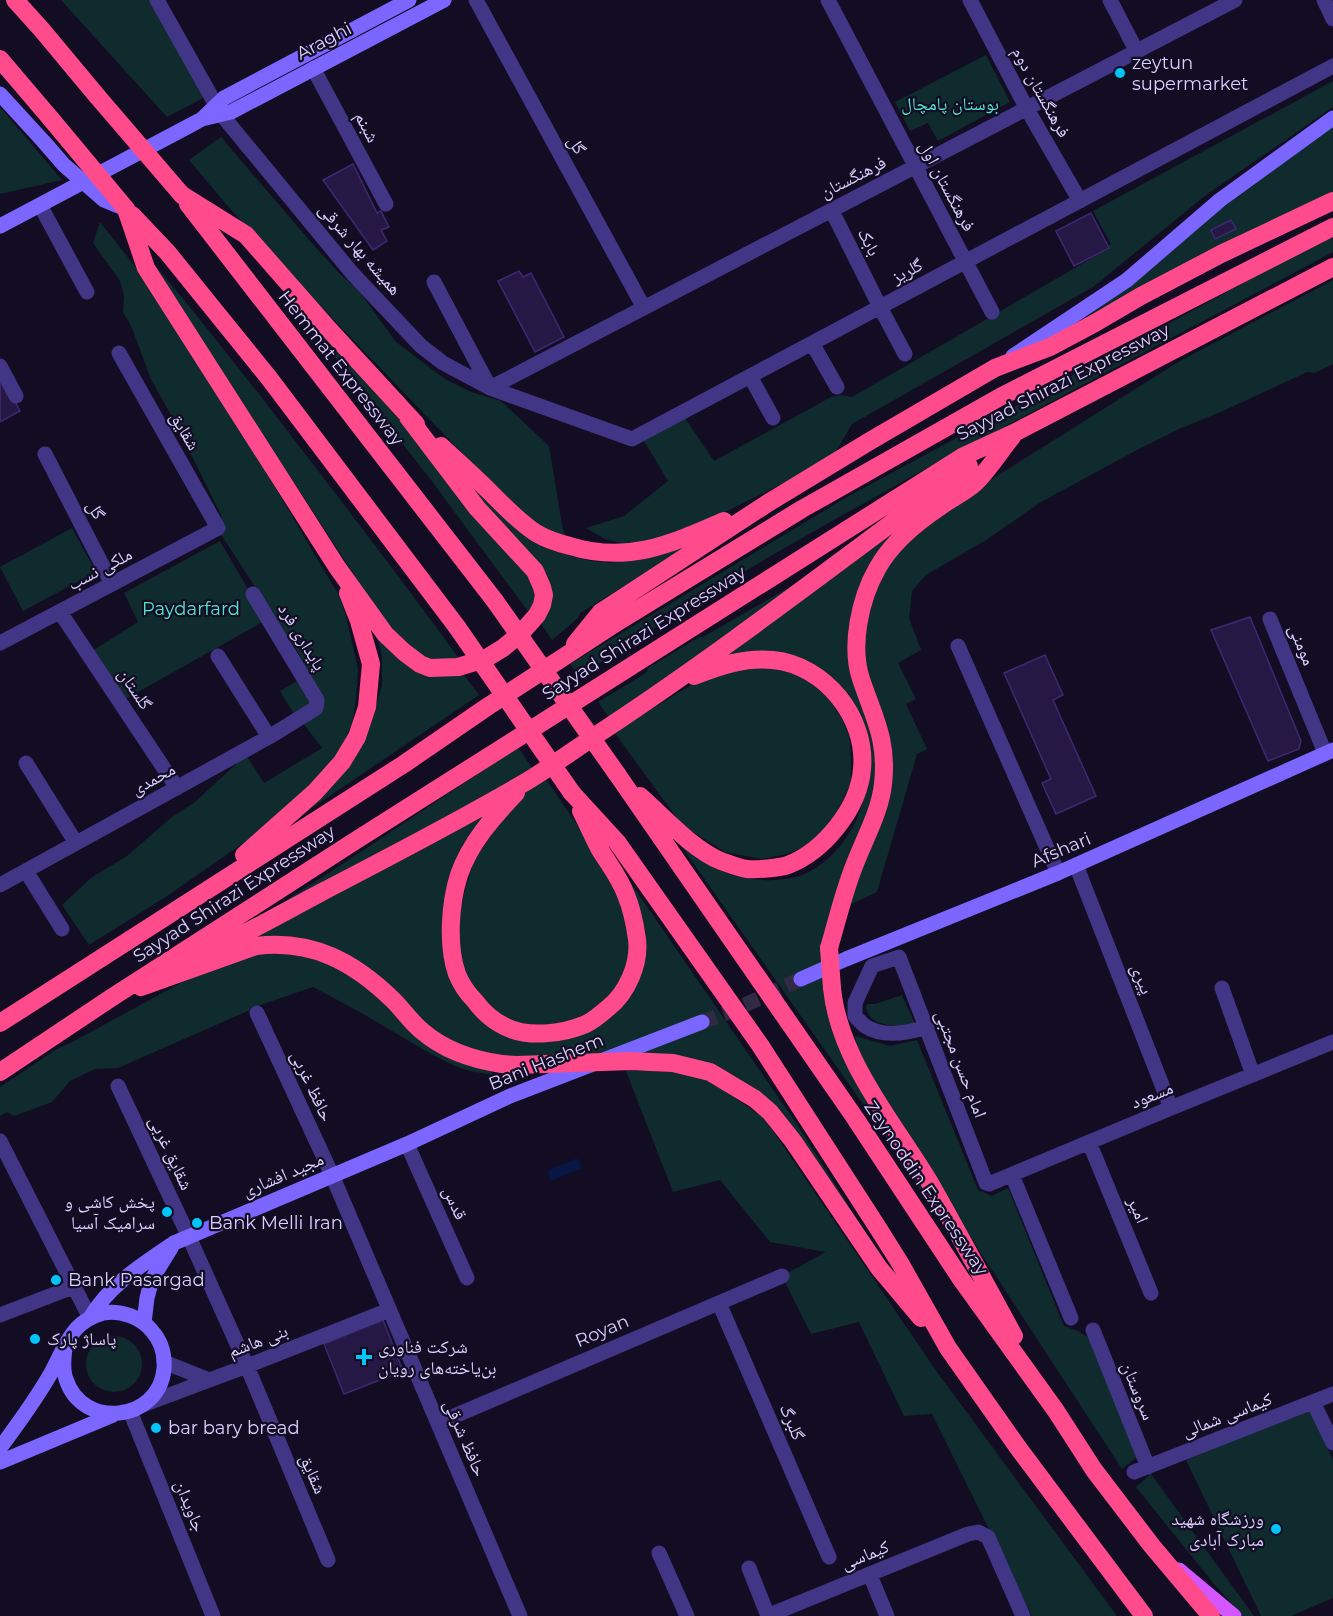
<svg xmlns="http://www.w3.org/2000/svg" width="1333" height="1616" viewBox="0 0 1333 1616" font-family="Montserrat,'Noto Naskh Arabic',sans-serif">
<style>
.green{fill:#0f2b2e}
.water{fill:#071642}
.building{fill:#261845;stroke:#3f2873;stroke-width:1.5}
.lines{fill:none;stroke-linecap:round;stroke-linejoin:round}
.secondary-tunnel{stroke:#312a44;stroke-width:15;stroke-dasharray:15 8;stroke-linecap:butt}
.street{stroke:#413585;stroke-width:15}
.secondary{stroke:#7b66ff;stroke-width:15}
.primary{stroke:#d356ff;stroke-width:15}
.highway{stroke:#ff4a8c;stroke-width:18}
.secondary-bridge{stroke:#7b66ff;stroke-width:15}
.highway-bridge{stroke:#ff4a8c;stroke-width:18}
.poi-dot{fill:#00c5fa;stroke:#130d23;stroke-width:2}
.labels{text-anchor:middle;stroke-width:4.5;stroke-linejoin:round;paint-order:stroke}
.street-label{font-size:18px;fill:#dacfff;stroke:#130d23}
.poi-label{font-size:18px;fill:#dacfff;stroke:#130d23;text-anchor:start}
.park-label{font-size:18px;fill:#54e6d2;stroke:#130d23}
</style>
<rect width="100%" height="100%" fill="#130d23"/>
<path class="green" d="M61,0H151L205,97L167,117Z
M986,55L1010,102L938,141L928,123L910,131L895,102Z
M1333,81V107L1206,195L1093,287L852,424L835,453L808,471L723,513L668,535L630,545L605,539L586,528L624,516L668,481L643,439L685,418L714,461L831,397L841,395L852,397L1099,254L1111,244L1093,211Z
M0,107L62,180L0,194Z
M1333,124V195L1062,336L1100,307L1198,224Z
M221,137L310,241L339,273L359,291L396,342L445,379L471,392L501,401L549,446L563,531L569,541L545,532L489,481L278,262L226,204L189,160Z
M100,222L149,284L233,416L332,584L339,595L346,616L358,669L356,700L351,728L334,761L316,785L265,828L167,896L89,945L62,905L91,878L127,856L172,817L195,802L246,755L264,783L322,748L303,723L300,724L280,691L309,674L299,654L220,533L222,522L221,515L177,426L150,377L132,328L123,312L124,295L120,281L93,243Z
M1333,237V252L936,463L823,526L757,564L579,676L570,664L847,497L1305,250Z
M149,258C190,306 229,356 269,407C334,491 398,575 461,661H428L380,619L356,578L303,496L245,410Z
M1333,280V364L1315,373L1307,372L1223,411L1179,429L1135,451L1041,502L986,540L926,575L912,591L909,618L921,650L898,663L916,699L906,704L927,749L917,754L877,892L845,907L885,798L864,666L865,622L885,565L942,511L1000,474L1180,361Z
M310,323L326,336L402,422L528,568L537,598L530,614L431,480L318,336Z
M426,438L555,551C575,558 598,564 620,562C651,560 682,544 711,533L580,613L578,618L552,640L539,621L548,601Z
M894,527L903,530L854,615L878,749L875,799L849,857L829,1010L961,1251L870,1114L672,833C687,847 700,862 719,870C745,881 783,885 809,872C835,858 856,830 863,801C866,791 871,759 868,751C866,743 857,735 853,728C838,707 823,685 808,664L713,663Z
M72,528L96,572L23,611L0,567Z
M220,541L266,620L122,701L92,651L138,622L124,593Z
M807,577L610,719L598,702L646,673L648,668L699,637H703Z
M377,636L391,644L461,671L479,695L291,822L370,726L382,685V656Z
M769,666L803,677L828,697L842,719L849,736L851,757V783L837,812L820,834L803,847L787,854L762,859L725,852L682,825L614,732L701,679L724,669Z
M518,747L532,768L485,797L257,919L347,861Z
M545,778L585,836L594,853L620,902L634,948L618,988L596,1007L582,1016L568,1023L557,1025H527L507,1019L486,1005L466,977L458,949L459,912L473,863L507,809L528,790Z
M499,804L474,832L447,945L497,1029H589L638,958L606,847L802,1132L886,1265L732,1076L539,1059L469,1051L426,1026L329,950L238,946Z
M251,952L301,953L349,973L491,1070L493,1075L470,1071L455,1066L433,1055L358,1011L313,987L266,1003L118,1068L95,1069L70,1081L52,1102L14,1116L7,1112L0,1116V1087L55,1050L76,1040L210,967Z
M902,995L915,1024C898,1026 869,1029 866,1006L868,1004H875Z
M855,1036L890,1046L917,1040L978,1190L992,1196L1008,1188L1064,1326L1078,1331L1089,1338L1137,1457L1122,1469L973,1241L858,1055Z
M654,1070L702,1075L764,1118L937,1372L1117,1616H1032L932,1414L904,1416L859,1322L811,1334L782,1276L826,1252L770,1242L720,1180L673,1192L626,1071Z
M86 1364a28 28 0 1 1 56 0a28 28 0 1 1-56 0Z
M1309,1408L1333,1460V1598L1291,1616H1261L1186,1460Z
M1151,1474L1254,1616H1243L1214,1584L1136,1487Z"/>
<path class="water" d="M577,1158L582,1168L551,1181L547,1171Z"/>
<path class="building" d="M353,164L377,213L381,211L389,227L381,230L387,241L373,250L323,180Z
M1091,213L1109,248L1074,266L1056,231Z
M1231,220L1236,229L1215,239L1211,230Z
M519,271L523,277L531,273L564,337L535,352L498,281Z
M3,379L20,411L0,422V381Z
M1250,617L1301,741L1299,749L1268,761L1211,630Z
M1045,655L1063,695L1053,700L1096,796L1056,814L1042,783L1051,779L1004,673Z
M383,1320L403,1371L344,1394L324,1344Z"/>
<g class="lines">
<path class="secondary-tunnel" d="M702,1022L734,1010L801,979"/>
<path class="street" d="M157,0L221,114L352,273L421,346L443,363L490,388L632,439L1333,66
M476,0L644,308
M828,0L992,312
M970,0L1027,109L1080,201
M1110,0L1137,52
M1324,0L1333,19
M313,68L386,204
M40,205L87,292
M832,211L880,307L905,354
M434,282L490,388
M812,343L837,387
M0,366L16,396
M750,376L773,418
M490,388L1235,0
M45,454L112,584
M60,612L177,788
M1270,619L1325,753
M0,643L218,528L119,353
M958,646L1058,873
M218,656L269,737
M26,763L76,843
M1076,865L1171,1108
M26,871L62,929
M0,885L269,737L316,708L317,700L253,594
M1222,988L1253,1075
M257,1013L332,1175L520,1616
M927,1027C908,1033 883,1038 865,1026C861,1023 858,1019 855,1016V1003L872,966L899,957L986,1183L989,1184L1171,1108L1333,1042
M118,1086L189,1237L247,1366L328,1560
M0,1141L90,1318
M1089,1142L1151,1293
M407,1144L467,1278
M1012,1175L1071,1318
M719,1303L829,1557
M0,1315L73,1287
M1093,1330L1148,1467
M164,1362L209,1380
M1313,1402L1333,1443
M140,1406L247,1366L389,1310
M130,1411L213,1616
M438,1423L782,1276
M1134,1472L1333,1394
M659,1553L687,1616
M749,1568L768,1616
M870,1575L887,1616
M767,1616L968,1534L978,1532L988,1537L1023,1616"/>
<path class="secondary" d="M0,94L44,142
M202,119L224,98L409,0
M0,226L189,126L202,119L231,112L444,0
M1013,356L1127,280L1220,200L1333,118
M801,979L846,959L1058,873L1333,750
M90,1318C109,1285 143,1264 174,1243L407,1144L510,1096L702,1022
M144,1323L147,1298L152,1279L171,1248
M0,1448C18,1424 36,1399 51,1373C59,1359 65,1341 76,1329C83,1321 93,1316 103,1313C121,1310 141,1317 152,1331C161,1341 165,1355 164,1369C159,1422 82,1430 66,1379C62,1369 64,1358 65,1348
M0,1462L113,1415"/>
<path class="primary" d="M1179,1570L1234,1616"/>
<path class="highway" d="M15,0L42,30L97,96
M0,59L51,119
M182,195L246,235L325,325L416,424
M188,204L495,601
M126,209L146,268L337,567L385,634L404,652L420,664L430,668L458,667L485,659L503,648L521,633L537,615L542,605L544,595L542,587L535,571L477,508L408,417
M132,215L168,253L269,378L457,627
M441,446C458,462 475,477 491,493C505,507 519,522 536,533C546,539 558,543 570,546C628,564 671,544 724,521
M575,644L601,612L768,503L870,441L995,368L1050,347L1095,323L1141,296L1221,254L1333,201
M617,774L855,1118L961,1279L1056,1411L1094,1470L1152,1546L1211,1616
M516,793C493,817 470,843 459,875C450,903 447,946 457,974C461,984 468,994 475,1001C483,1012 493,1021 506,1027C528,1038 563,1034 586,1024C594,1020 601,1014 608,1008C627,993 640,964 637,939C635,925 632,909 626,895C620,878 608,863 599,848C593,836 587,823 581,811
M572,793L617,842L760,1045L878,1228L900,1263L948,1348L1019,1449L1144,1616
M640,796C664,817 692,849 721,861C729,864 739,868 747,869C755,870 780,868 788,865C824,851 859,808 862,769C867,718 825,665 773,660C745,657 719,666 694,676
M244,855L315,792L342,762L357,737L367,707L371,664L359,621L348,593
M829,948C837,921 843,895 853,869C863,841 880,813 883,784C888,740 874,718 861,679C850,646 860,599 877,569C891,543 917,522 941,506C952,498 965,492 975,483C987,472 1001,450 1012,437
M180,965C229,943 275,917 322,892C391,856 461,820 529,780C555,764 581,745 607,728C731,646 848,554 969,466
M141,987L256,946C312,939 354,962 393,1000C403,1010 411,1022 422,1031C444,1050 474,1060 502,1064
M832,988C839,1060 894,1123 930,1183C959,1234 986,1285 1014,1336
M0,1023L404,764L487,707L619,621L802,509L1000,397L1333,227
M651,1062L673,1063L710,1072L755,1099L770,1112L793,1141L879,1268L921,1318
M0,1072L111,998L358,839L962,457L1016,432L1333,267"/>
<path class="secondary-bridge" d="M44,142L64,165L104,200L126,209"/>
<path class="highway-bridge" d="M97,96L182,195
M51,119L126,209
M495,601L617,774
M457,627L572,793
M829,948L832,988
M502,1064L517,1065L631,1061L651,1062"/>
</g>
<g class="poi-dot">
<circle cx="1120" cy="73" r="6"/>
<circle cx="167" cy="1212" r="6"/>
<circle cx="197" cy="1223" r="6"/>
<circle cx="56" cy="1280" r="6"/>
<circle cx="35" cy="1339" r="6"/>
<path d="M361 1348h6v6h6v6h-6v6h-6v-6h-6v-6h6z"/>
<circle cx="156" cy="1428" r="6"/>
<circle cx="1276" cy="1529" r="6"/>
</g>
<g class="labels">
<g class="street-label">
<text transform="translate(324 41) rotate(-28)" y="6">Araghi</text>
<text transform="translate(1041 92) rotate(61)" y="6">فرهنگستان دوم</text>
<text transform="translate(367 127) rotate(62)" y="6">شبنم</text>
<text transform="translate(577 145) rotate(61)" y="6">گل</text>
<text transform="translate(853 177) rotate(-27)" y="6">فرهنگستان</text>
<text transform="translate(947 186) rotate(62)" y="6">فرهنگستان اول</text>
<text transform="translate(869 242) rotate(63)" y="6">بابک</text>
<text transform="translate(360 249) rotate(49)" y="6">همیشه بهار شرقی</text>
<text transform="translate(907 271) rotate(-28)" y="6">گلریز</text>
<text transform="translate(341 368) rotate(52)" y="6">Hemmat Expressway</text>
<text transform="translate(1063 382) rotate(-27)" y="6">Sayyad Shirazi Expressway</text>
<text transform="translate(185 431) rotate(60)" y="6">شقایق</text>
<text transform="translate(96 510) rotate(63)" y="6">گل</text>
<text transform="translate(100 569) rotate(-28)" y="6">ملکی نسب</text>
<text transform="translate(644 633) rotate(-32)" y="6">Sayyad Shirazi Expressway</text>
<text transform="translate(302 637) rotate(59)" y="6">پایداری فرد</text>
<text transform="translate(1302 645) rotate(68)" y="6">مومنی</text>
<text transform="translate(135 689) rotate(56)" y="6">گلستان</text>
<text transform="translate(153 779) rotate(-29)" y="6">محمدی</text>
<text transform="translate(1061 850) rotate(-23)" y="6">Afshari</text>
<text transform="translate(234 894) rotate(-33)" y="6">Sayyad Shirazi Expressway</text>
<text transform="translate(1142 979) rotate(69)" y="6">پیری</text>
<text transform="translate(546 1062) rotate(-22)" y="6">Bani Hashem</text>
<text transform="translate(961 1064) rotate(69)" y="6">امام حسن مجتبی</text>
<text transform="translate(312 1086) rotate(65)" y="6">حافظ غربی</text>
<text transform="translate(1152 1095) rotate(-22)" y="6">مسعود</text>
<text transform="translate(171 1153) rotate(65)" y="6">شقایق غربی</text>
<text transform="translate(283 1175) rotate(-23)" y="6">مجید افشاری</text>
<text transform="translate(926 1188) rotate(56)" y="6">Zeynoddin Expressway</text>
<text transform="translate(455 1203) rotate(66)" y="6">قدس</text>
<text transform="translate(1138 1210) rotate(67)" y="6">امیر</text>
<text transform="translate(602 1331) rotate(-23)" y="6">Royan</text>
<text transform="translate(258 1341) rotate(-21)" y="6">بنی هاشم</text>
<text transform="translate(1138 1391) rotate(68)" y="6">سروستان</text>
<text transform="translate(1227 1415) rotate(-21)" y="6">کیماسی شمالی</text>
<text transform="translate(792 1422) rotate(67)" y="6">گلبرگ</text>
<text transform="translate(465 1438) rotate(67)" y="6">حافظ شرقی</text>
<text transform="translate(313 1474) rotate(67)" y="6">شقایق</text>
<text transform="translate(190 1506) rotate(68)" y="6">جاویدان</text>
<text transform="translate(865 1555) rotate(-22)" y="6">کیماسی</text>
</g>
<g class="poi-label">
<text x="1132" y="69">zeytun<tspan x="1132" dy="21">supermarket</tspan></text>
<text x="155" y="1208" text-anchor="end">پخش کاشی و<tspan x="155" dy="21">سرامیک آسیا</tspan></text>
<text x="209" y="1229">Bank Melli Iran</text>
<text x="68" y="1286">Bank Pasargad</text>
<text x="47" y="1345">پاساژ پارک</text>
<text x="378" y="1353">شرکت فناوری<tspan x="378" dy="21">بن‌یاخته‌های رویان</tspan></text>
<text x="168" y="1434">bar bary bread</text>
<text x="1264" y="1525" text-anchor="end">ورزشگاه شهید<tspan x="1264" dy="21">مبارک آبادی</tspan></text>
</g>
<g class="park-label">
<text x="950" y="110">بوستان پامچال</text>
<text x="191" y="615">Paydarfard</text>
</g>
</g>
</svg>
